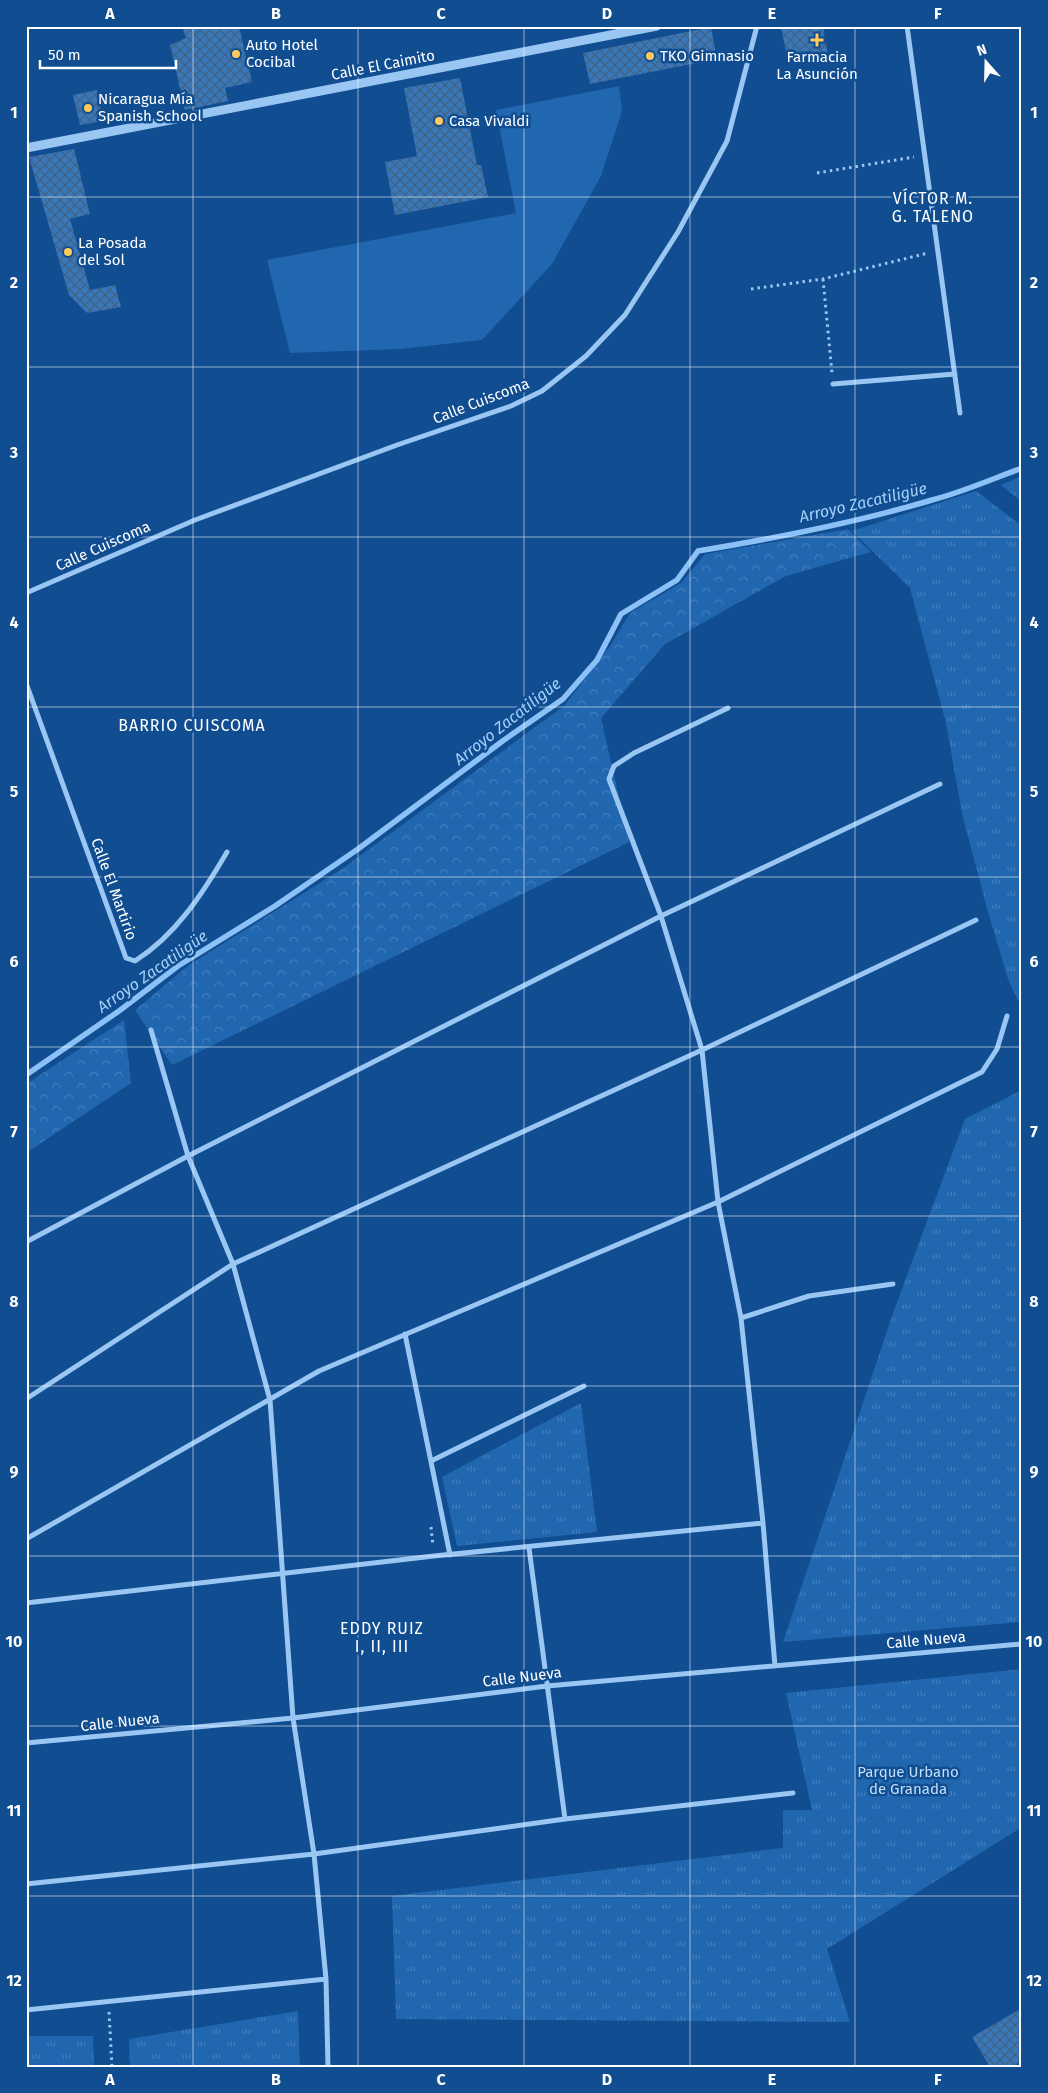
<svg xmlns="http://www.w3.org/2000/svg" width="1048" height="2093" viewBox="0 0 1048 2093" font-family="'Fira Sans',sans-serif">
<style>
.grass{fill:#2167b0}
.forest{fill:url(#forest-crowns)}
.park{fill:url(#park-tufts)}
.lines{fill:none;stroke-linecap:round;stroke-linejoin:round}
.stream{stroke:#8cc1f7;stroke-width:5.5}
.building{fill:url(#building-cross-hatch)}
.path{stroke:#9ac6f3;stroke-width:3;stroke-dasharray:2.5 4;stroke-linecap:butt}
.minor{stroke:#9ac6f3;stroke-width:5}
.tertiary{stroke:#9ac6f3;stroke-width:9}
.grid{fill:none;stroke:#fff;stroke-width:1;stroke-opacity:0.55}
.poi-dot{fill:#ffca5d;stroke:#104d91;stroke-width:2}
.labels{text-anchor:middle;stroke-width:5;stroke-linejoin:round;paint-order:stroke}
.poi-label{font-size:15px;fill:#fff;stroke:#104d91;text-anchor:start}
.street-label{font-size:15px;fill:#fff;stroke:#104d91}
.park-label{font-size:15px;fill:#c2dffe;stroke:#104d91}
.neighbourhood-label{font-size:16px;letter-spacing:1px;fill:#fff;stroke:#104d91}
.water-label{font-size:16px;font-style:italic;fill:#a6d0fa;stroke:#104d91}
.neatline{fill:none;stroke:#fff;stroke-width:2}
.grid-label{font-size:16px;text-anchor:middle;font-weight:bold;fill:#fff}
</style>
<defs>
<pattern id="forest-crowns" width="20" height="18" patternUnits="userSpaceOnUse" patternTransform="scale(1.25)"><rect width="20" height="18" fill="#2167b0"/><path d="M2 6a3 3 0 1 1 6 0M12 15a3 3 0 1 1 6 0" fill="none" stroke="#427ebc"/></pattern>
<pattern id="park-tufts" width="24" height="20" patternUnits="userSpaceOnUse" patternTransform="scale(1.25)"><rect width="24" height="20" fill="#2167b0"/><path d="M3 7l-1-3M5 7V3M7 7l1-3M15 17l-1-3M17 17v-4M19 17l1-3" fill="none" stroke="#427ebc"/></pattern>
<pattern id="building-cross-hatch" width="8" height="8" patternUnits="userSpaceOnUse" patternTransform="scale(1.25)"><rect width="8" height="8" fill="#3877ba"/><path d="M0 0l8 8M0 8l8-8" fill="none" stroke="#426283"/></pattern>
</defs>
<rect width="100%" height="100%" fill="#104d91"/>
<path class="grass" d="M619,86L622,111L601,176L552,264L482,340L400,349L290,353L267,260L516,213L496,110Z"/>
<path class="forest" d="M848,529L871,552L786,576L665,644L601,718L629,842L172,1065L135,1010L189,965L342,869L564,706L610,646L630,613L681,583L705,554Z
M124,1020L131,1083L26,1153V1084Z"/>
<path class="park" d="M1022,476V502L1001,485Z
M976,491L1022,526V1009L1008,979L988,912L962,814L946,723L910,588L852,531Z
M1022,1090V1622L783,1642L893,1313L965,1119Z
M581,1403L597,1532L457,1546L442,1477Z
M1022,1669V1827L827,1949L850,2022L396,2019L392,1896L783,1848V1810H812L786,1693Z
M298,2011L300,2067H130L129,2039Z
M26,2036H93L94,2067H26Z"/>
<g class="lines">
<path class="stream" d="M26,1075L119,1011L178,966L275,906L358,849L504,740L563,699L597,660L621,614L677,580L698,551C777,538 855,523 932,500C963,492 992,479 1022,468"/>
</g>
<path class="building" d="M182,26H239L252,82L225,88L228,101L185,110L170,45L186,38Z
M789,26H823L828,56L788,61L781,28Z
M711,27L717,59L590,84L583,53Z
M460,78L477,165H481L488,197L395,215L385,162L417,156L404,88Z
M97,90L103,121L80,125L73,95Z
M74,149L90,214L70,219L90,290L115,285L121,307L87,313L69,295L29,157Z
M1022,2008V2061L1012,2067H990L972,2037Z"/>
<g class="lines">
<path class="path" d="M817,173L914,157
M823,279L832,373
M751,289L823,279L928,253
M431,1527L433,1546
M109,2012L112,2067"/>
<path class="minor" d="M907,26L960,413
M833,384L955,374
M26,593L195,520L397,445L511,406L542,391L586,356L625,315L678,232L727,141L757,26
M26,683L126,958L135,961C176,935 203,893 227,852
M728,708L634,753L614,766L609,779L661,916L702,1050L718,1202L741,1318L763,1523L775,1666
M151,1030L188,1156L233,1264L270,1400L293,1718L314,1854L326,1979L328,2067
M26,1242L188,1156L661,916L940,784
M741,1318L809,1296L893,1284
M405,1334L450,1555
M26,1399L233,1264L702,1050L976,920
M431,1461L584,1386
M26,1539L319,1371L718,1202L982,1072L997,1049L1007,1016
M529,1548L565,1819
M26,1603L434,1556L763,1523
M26,1743L293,1718L547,1686L1022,1644
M26,1884L314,1854L565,1819L793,1793
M26,2010L326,1979"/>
<path class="tertiary" d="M26,148L657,26"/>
</g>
<path class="grid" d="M193,26V2067M358,26V2067M524,26V2067M690,26V2067M855,26V2067M26,197H1022M26,367H1022M26,537H1022M26,707H1022M26,877H1022M26,1047H1022M26,1216H1022M26,1386H1022M26,1556H1022M26,1726H1022M26,1896H1022"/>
<g class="poi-dot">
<path d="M814.5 32.5h5v5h5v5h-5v5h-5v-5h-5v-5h5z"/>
<circle cx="236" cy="54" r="5"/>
<circle cx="650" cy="56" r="5"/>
<circle cx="88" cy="108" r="5"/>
<circle cx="439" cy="121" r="5"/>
<circle cx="68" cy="252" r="5"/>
</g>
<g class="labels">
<g class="poi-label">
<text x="246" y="50">Auto Hotel<tspan x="246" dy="17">Cocibal</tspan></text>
<text x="660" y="61">TKO Gimnasio</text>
<text x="817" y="62" text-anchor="middle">Farmacia<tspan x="817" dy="17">La Asunción</tspan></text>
<text x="98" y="104">Nicaragua Mía<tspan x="98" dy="17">Spanish School</tspan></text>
<text x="449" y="126">Casa Vivaldi</text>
<text x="78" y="248">La Posada<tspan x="78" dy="17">del Sol</tspan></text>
</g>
<g class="street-label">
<text transform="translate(383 65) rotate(-11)" y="5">Calle El Caimito</text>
<text transform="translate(481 401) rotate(-21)" y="5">Calle Cuiscoma</text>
<text transform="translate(103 546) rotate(-24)" y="5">Calle Cuiscoma</text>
<text transform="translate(114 889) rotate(70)" y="5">Calle El Martirio</text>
<text transform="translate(926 1640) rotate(-5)" y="5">Calle Nueva</text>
<text transform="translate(522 1677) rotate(-7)" y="5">Calle Nueva</text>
<text transform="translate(120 1722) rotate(-6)" y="5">Calle Nueva</text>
</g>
<g class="park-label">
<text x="908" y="1777">Parque Urbano<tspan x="908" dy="17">de Granada</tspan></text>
</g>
<g class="neighbourhood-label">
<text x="933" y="204">VÍCTOR M.<tspan x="933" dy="18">G. TALENO</tspan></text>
<text x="192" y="731">BARRIO CUISCOMA</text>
<text x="382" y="1634">EDDY RUIZ<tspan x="382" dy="18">I, II, III</tspan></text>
</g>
<g class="water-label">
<text transform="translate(863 502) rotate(-13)" y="6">Arroyo Zacatiligüe</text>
<text transform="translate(507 721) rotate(-38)" y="6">Arroyo Zacatiligüe</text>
<text transform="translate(152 971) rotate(-35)" y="6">Arroyo Zacatiligüe</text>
</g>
</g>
<rect width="1048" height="2093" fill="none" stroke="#104d91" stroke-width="55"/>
<g transform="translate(986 62) rotate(340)" stroke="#104d91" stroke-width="4" paint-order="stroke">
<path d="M0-4L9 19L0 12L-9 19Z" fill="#ffffff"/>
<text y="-8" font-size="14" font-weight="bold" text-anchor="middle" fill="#ffffff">N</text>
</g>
<path d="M40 60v8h136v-8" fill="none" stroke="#ffffff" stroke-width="2.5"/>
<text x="48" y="60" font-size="15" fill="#ffffff" stroke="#104d91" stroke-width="4" paint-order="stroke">50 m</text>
<rect x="28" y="28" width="992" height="2038" class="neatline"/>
<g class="grid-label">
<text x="110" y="19">A</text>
<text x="276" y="19">B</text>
<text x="441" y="19">C</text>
<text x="607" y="19">D</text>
<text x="772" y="19">E</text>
<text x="938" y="19">F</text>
<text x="14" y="118">1</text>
<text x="1034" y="118">1</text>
<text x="14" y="288">2</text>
<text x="1034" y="288">2</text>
<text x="14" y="458">3</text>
<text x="1034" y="458">3</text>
<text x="14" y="628">4</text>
<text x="1034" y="628">4</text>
<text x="14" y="797">5</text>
<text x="1034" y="797">5</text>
<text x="14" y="967">6</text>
<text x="1034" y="967">6</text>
<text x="14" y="1137">7</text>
<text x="1034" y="1137">7</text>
<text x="14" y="1307">8</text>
<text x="1034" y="1307">8</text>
<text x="14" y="1477">9</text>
<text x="1034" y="1477">9</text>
<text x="14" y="1647">10</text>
<text x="1034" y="1647">10</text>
<text x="14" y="1816">11</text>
<text x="1034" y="1816">11</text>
<text x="14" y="1986">12</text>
<text x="1034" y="1986">12</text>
<text x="110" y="2085">A</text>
<text x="276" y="2085">B</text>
<text x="441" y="2085">C</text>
<text x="607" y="2085">D</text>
<text x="772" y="2085">E</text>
<text x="938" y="2085">F</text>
</g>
</svg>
